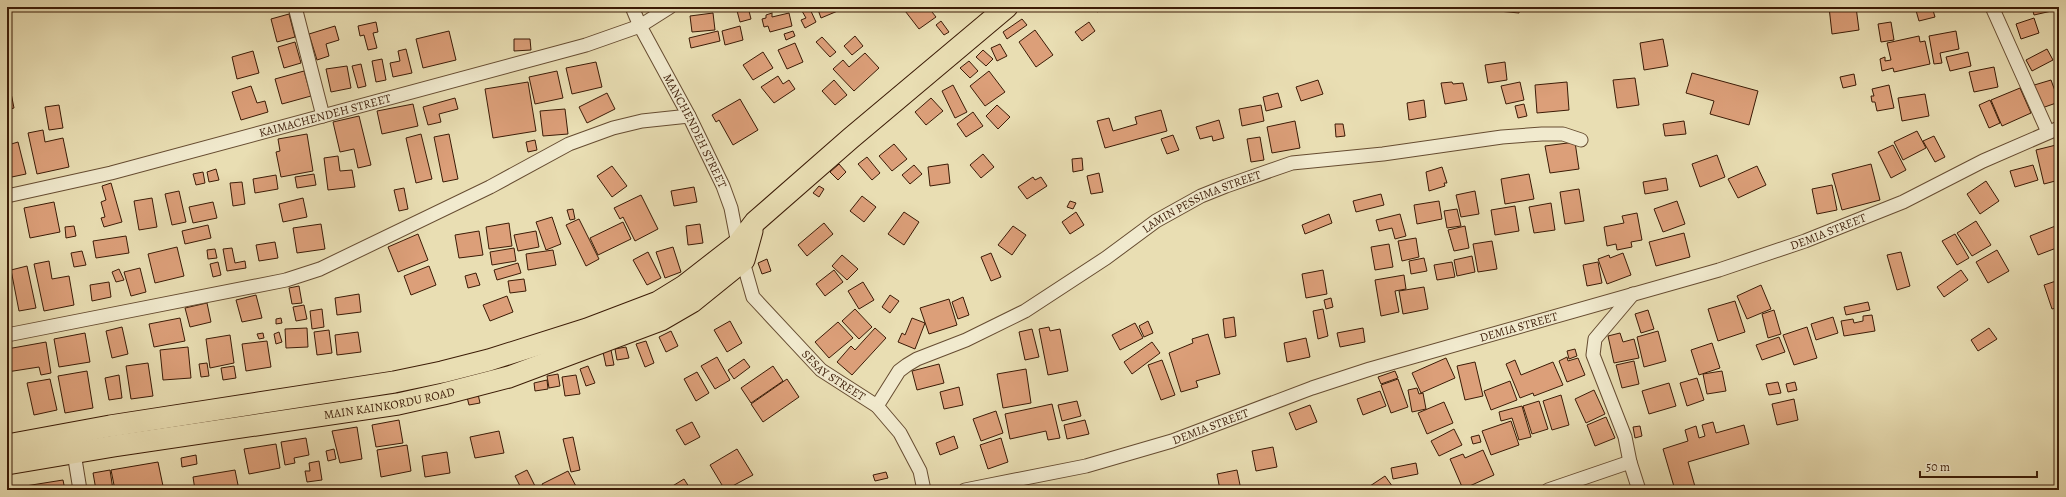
<svg xmlns="http://www.w3.org/2000/svg" width="2066" height="497" viewBox="0 0 2066 497" font-family="Alegreya,serif">
<style>
.building{fill:#dc9f79;stroke:#3b1b06}
.lines{fill:none;stroke-linecap:round;stroke-linejoin:round}
.minor-casing{stroke:#664c31;stroke-width:15}
.primary-casing{stroke:#3b1b06;stroke-width:23}
.minor{stroke:#f1eace;stroke-width:13}
.primary{stroke:#e9deb3;stroke-width:21}
.labels{text-anchor:middle;stroke-width:3;stroke-linejoin:round;paint-order:stroke}
.street-label{font-size:12px;fill:#3b1b06;stroke:#f1eace}
</style>
<rect width="100%" height="100%" fill="#e9deb3"/>
<filter id="stains"><feTurbulence type="fractalNoise" baseFrequency=".005" numOctaves="4"/><feColorMatrix values="0 0 0 0 .2 0 0 0 0 .09 0 0 0 0 .02 0 0 0 .5 -.17"/></filter>
<radialGradient id="worn" r=".72"><stop offset=".6" stop-color="#630" stop-opacity="0"/><stop offset="1" stop-color="#630" stop-opacity=".3"/></radialGradient>
<path class="building" d="M736,7H748L751,19L740,22Z
M770,7H785L772,12Z
M809,7L816,22L805,28L801,20L806,18L802,11Z
M817,7H839L840,10L821,18Z
M902,7H928L936,17L919,29Z
M1093,7H1105L1097,12Z
M1488,7H1520L1519,13L1488,10Z
M1829,7H1856L1859,30L1832,34Z
M1915,7H1932L1935,17L1919,21Z
M2032,7H2055L2056,10L2034,15Z
M713,13L715,30L692,32L690,16Z
M772,13V17L789,13L792,26L770,32L768,26L764,27L762,19L766,18V15Z
M289,14L295,37L277,42L271,19Z
M2034,18L2039,33L2021,39L2016,24Z
M1022,19L1027,25L1007,39L1003,32Z
M941,21L949,32L944,35L936,25Z
M376,22L378,32L373,33L377,48L368,50L364,35L360,36L358,26Z
M1089,22L1095,31L1082,41L1075,32Z
M1891,22L1894,40L1881,42L1878,24Z
M335,26L339,40L326,44L329,56L317,60L309,34Z
M740,26L743,40L725,45L722,31Z
M1035,30L1053,55L1036,67L1019,42Z
M449,31L456,60L423,68L416,39Z
M718,31L720,41L691,48L689,38Z
M793,31L795,36L786,40L784,34Z
M1956,31L1959,49L1940,53L1942,63L1934,64L1929,36Z
M855,36L863,46L852,55L844,46Z
M1919,36L1920,42L1925,41L1930,64L1894,72L1893,68L1882,71L1880,59L1885,57V61L1891,60L1887,43Z
M822,37L836,52L830,57L816,42Z
M514,39H530L531,50L514,51Z
M1663,39L1668,66L1644,70L1640,43Z
M295,42L301,63L284,68L278,47Z
M795,43L803,62L787,69L778,50Z
M1000,44L1007,56L997,61L991,48Z
M406,49L412,73L393,77L390,63L400,61L398,51Z
M2047,49L2053,60L2032,71L2026,60Z
M983,50L993,59L986,66L976,57Z
M253,51L259,73L237,79L232,57Z
M763,52L773,68L753,80L743,65Z
M1968,52L1971,66L1950,71L1946,57Z
M865,53L879,68L854,91L833,69L843,60L849,67Z
M382,59L386,80L376,82L372,61Z
M969,61L978,71L970,78L960,68Z
M596,62L602,87L572,94L566,68Z
M1505,62L1507,80L1488,83L1485,65Z
M361,64L366,86L358,88L352,66Z
M2059,64V80L2055,65Z
M347,66L351,88L331,92L326,69Z
M1994,67L1998,87L1974,92L1969,72Z
M304,71L311,96L282,104L275,79Z
M557,71L563,98L535,104L529,77Z
M989,71L1005,92L985,106L970,86Z
M1692,73L1758,91L1749,125L1710,114L1714,101L1686,93Z
M1854,74L1856,85L1843,88L1840,77Z
M778,76L783,84L789,80L795,89L774,103L761,87Z
M1635,78L1639,105L1617,108L1613,80Z
M834,80L847,95L835,105L822,91Z
M1318,80L1323,94L1301,101L1296,87Z
M2051,80L2059,102L2039,109L2031,86Z
M528,82L536,131L493,138L485,89Z
M1452,82L1453,84L1463,83L1467,100L1445,104L1441,83Z
M1520,82L1524,100L1506,104L1501,86Z
M1567,82L1569,110L1537,113L1535,85Z
M7,83H9L14,108L7,110Z
M953,85L967,112L955,118L942,91Z
M1889,85L1894,108L1877,111L1875,102H1872L1871,96H1874L1872,89Z
M251,86L257,103L265,101L268,112L241,120L232,92Z
M2020,88L2031,113L2002,126L1991,100Z
M607,93L615,109L587,123L579,107Z
M1278,93L1282,107L1266,111L1263,97Z
M1925,94L1929,116L1902,121L1898,98Z
M455,98L458,109L439,114L441,122L428,125L423,107Z
M931,98L943,111L926,125L915,112Z
M740,99L758,130L733,145L719,120L716,122L712,115Z
M1424,100L1426,117L1409,120L1407,103Z
M1990,100L2000,123L1989,128L1979,105Z
M413,104L418,126L382,134L377,111Z
M1524,104L1527,116L1518,118L1515,106Z
M59,105L63,128L49,130L45,107Z
M997,105L1010,117L998,129L986,116Z
M1261,105L1264,121L1242,126L1239,109Z
M565,109L568,134L543,136L540,111Z
M1161,110L1167,131L1105,148L1097,121L1109,118L1113,131L1137,124L1135,117Z
M973,112L983,126L966,137L957,124Z
M359,116L371,165L358,168L354,149L340,152L333,122Z
M1219,120L1224,138L1213,141L1212,136L1200,139L1196,127Z
M1295,121L1300,148L1272,153L1267,127Z
M1684,121L1686,134L1665,136L1663,124Z
M1335,124H1343L1345,136L1336,137Z
M43,130L45,142L63,138L69,167L37,174L28,133Z
M1917,131L1926,148L1903,160L1894,142Z
M307,134L313,171L281,177L276,152L280,151L278,139Z
M421,134L432,179L416,183L406,138Z
M449,134L458,179L443,182L434,137Z
M1173,135L1179,150L1167,154L1161,139Z
M1934,136L1945,157L1935,162L1923,141Z
M1260,137L1264,160L1251,162L1247,139Z
M535,140L537,150L528,152L526,142Z
M18,142L26,174L7,178V155H10L8,145Z
M1575,142L1579,169L1550,173L1545,146Z
M894,144L907,159L892,171L879,156Z
M1893,145L1906,170L1891,178L1878,152Z
M2056,145L2059,156V180L2044,184L2036,150Z
M983,154L994,167L981,178L970,165Z
M1717,155L1725,177L1700,187L1692,164Z
M338,156L340,171L352,170L355,187L328,190L324,158Z
M867,157L880,173L872,180L858,164Z
M1082,158L1083,170L1073,172L1072,159Z
M839,164L846,172L838,180L830,172Z
M948,164L950,183L930,186L928,167Z
M1871,164L1880,200L1842,210L1832,174Z
M914,165L922,174L910,184L902,175Z
M2033,165L2038,180L2015,187L2010,171Z
M612,166L627,186L612,197L597,176Z
M1757,166L1766,185L1738,198L1728,179Z
M1442,167L1447,183H1444L1445,186L1429,191L1426,172Z
M216,169L219,180L209,182L207,172Z
M203,172L205,183L196,185L193,174Z
M1099,173L1103,192L1091,194L1087,176Z
M314,174L316,185L297,188L295,177Z
M1529,174L1534,199L1505,204L1501,179Z
M276,175L278,189L255,193L253,179Z
M1033,177L1035,180L1041,177L1047,186L1027,199L1018,187Z
M1666,178L1668,190L1645,194L1643,182Z
M1986,181L1999,201L1980,214L1967,194Z
M242,182L245,204L233,206L230,183Z
M111,183L122,222L104,227L101,218L105,217L101,202L106,200L102,186Z
M1832,185L1837,210L1817,214L1812,189Z
M819,186L824,189L819,197L813,193Z
M694,187L697,202L674,206L671,191Z
M404,188L408,209L399,211L394,190Z
M1579,189L1584,221L1565,224L1560,192Z
M179,191L186,222L172,225L165,194Z
M1475,191L1479,214L1461,217L1456,195Z
M1381,194L1384,205L1356,212L1353,201Z
M641,195L658,229L635,241L623,217L620,219L614,208Z
M862,196L876,207L864,222L850,211Z
M152,198L157,227L139,230L134,201Z
M303,198L307,217L283,222L279,204Z
M1070,201L1076,203L1073,209L1067,207Z
M1439,201L1442,219L1417,224L1414,205Z
M1677,201L1685,224L1663,232L1654,209Z
M54,202L60,232L30,238L24,208Z
M213,202L217,218L193,223L189,207Z
M1551,203L1555,230L1534,233L1529,207Z
M1515,206L1519,231L1495,235L1491,210Z
M573,209L575,219L570,220L567,210Z
M1457,209L1461,226L1447,228L1444,211Z
M904,212L919,222L904,245L888,234Z
M1076,212L1084,225L1070,234L1062,222Z
M1637,213L1642,240L1631,242L1632,247L1617,250L1616,244L1607,246L1604,227L1624,223L1622,216Z
M1329,214L1332,223L1305,234L1302,225Z
M1400,214L1406,236L1395,239L1392,228L1379,231L1376,220Z
M552,217L561,244L546,250L536,222Z
M579,219L599,259L586,266L566,225Z
M1976,221L1991,245L1972,256L1957,233Z
M623,222L631,239L598,255L590,238Z
M509,223L512,246L489,249L486,227Z
M824,223L833,234L807,256L798,245Z
M321,224L325,249L297,253L293,228Z
M700,224L703,243L688,245L686,226Z
M208,225L211,238L185,244L182,231Z
M2058,225L2059,247L2038,255L2030,236Z
M74,226L76,236L66,238L65,227Z
M1013,226L1026,235L1012,255L998,245Z
M1465,226L1469,248L1454,251L1448,230Z
M479,231L483,255L459,258L455,235Z
M536,231L539,247L518,251L514,235Z
M1684,233L1690,257L1656,266L1649,242Z
M418,234L428,260L398,272L388,247Z
M1955,234L1969,258L1957,265L1942,241Z
M126,236L129,253L96,258L93,241Z
M1416,238L1419,257L1402,261L1398,241Z
M1492,241L1497,269L1478,272L1473,244Z
M275,242L278,258L259,261L256,245Z
M1389,244L1393,267L1375,270L1371,247Z
M177,247L184,276L155,283L148,254Z
M673,247L681,272L665,278L656,252Z
M232,248L235,263L245,261L246,268L227,271L223,249Z
M514,248L516,261L492,265L490,252Z
M215,249L217,258L208,259L207,250Z
M553,250L556,265L528,270L526,254Z
M1997,250L2009,271L1988,283L1976,262Z
M82,251L86,265L74,267L71,253Z
M648,252L661,278L647,285L633,260Z
M1901,252L1910,286L1897,290L1887,255Z
M991,253L1001,277L991,281L981,257Z
M1623,253L1631,275L1607,284L1598,259L1609,255L1610,258Z
M842,255L858,269L847,280L832,266Z
M1472,256L1475,272L1457,276L1454,260Z
M1424,258L1427,271L1411,274L1409,261Z
M767,259L771,271L762,274L758,263Z
M49,261L52,279L69,276L74,305L44,311L34,264Z
M218,262L221,275L213,277L210,264Z
M1452,262L1455,277L1437,280L1434,265Z
M1598,262L1602,283L1587,286L1583,265Z
M518,263L521,273L497,280L494,270Z
M27,266L36,308L19,311L11,270Z
M429,266L436,285L411,295L404,276Z
M140,268L146,292L131,296L124,272Z
M119,269L124,280L116,282L112,272Z
M834,270L843,282L825,296L816,284Z
M1323,270L1327,294L1306,298L1302,274Z
M1961,270L1968,280L1944,297L1937,287Z
M476,273L480,285L468,288L465,276Z
M1404,275L1406,289L1395,291L1399,312L1381,316L1375,280Z
M524,279L526,291L510,293L508,281Z
M2059,280V307L2052,309L2044,285Z
M109,282L111,297L92,301L90,285Z
M863,282L874,300L859,309L848,291Z
M1761,285L1771,309L1747,319L1737,296Z
M299,286L302,303L292,304L289,288Z
M1424,287L1428,309L1403,314L1399,291Z
M359,294L361,312L337,315L335,298Z
M256,295L262,318L242,322L236,300Z
M890,295L899,301L890,313L882,307Z
M507,296L513,312L490,321L483,305Z
M963,297L969,315L958,319L952,302Z
M1331,298L1333,307L1326,309L1324,300Z
M949,299L957,325L929,334L920,308Z
M1735,301L1745,332L1718,341L1708,309Z
M1868,302L1870,310L1846,315L1844,307Z
M207,303L211,322L190,327L185,308Z
M304,305L307,319L296,321L293,307Z
M322,309L324,327L312,329L310,311Z
M855,309L872,327L859,339L842,321Z
M1323,309L1328,336L1318,339L1313,311Z
M1648,310L1654,329L1641,333L1635,314Z
M1774,310L1781,334L1768,338L1762,314Z
M1872,315L1875,331L1844,336L1841,321L1853,319L1854,323L1863,321V316Z
M1234,317L1236,336L1225,338L1223,319Z
M1833,317L1838,333L1816,340L1811,324Z
M180,318L185,341L154,347L149,324Z
M281,318L282,323L276,324V319Z
M912,318L925,323L915,349L898,342L902,333L905,335Z
M730,321L742,343L727,352L714,330Z
M1148,321L1153,333L1144,337L1139,326Z
M838,322L853,338L829,358L815,342Z
M1135,323L1143,338L1120,350L1112,335Z
M122,327L128,354L112,358L106,331Z
M1049,327L1050,331L1060,329L1068,371L1048,375L1039,329Z
M1807,327L1817,358L1794,365L1783,335Z
M307,328L308,347L286,348L285,329Z
M875,328L886,338L852,375L837,362L851,346L855,350Z
M1363,328L1365,342L1340,347L1337,333Z
M1989,328L1997,339L1978,351L1971,340Z
M1032,329L1039,357L1025,360L1019,332Z
M329,330L332,353L317,355L314,332Z
M671,331L678,346L666,352L659,337Z
M1658,331L1666,361L1644,367L1637,337Z
M279,332L282,342L276,344L274,334Z
M358,332L361,352L337,355L335,335Z
M85,333L90,362L59,367L54,339Z
M263,333L264,338L259,339L257,334Z
M1620,333L1623,342L1634,339L1639,358L1614,363L1608,336Z
M1208,334L1220,374L1196,381L1198,387L1181,392L1169,353L1193,343L1192,339Z
M230,335L234,363L210,368L206,339Z
M1779,337L1785,352L1762,360L1756,345Z
M1306,338L1310,357L1287,362L1284,343Z
M267,341L271,367L246,371L242,344Z
M646,341L654,363L645,367L636,344Z
M46,342L51,373L41,375L39,367L7,372V349Z
M1152,342L1160,353L1132,374L1124,362Z
M1712,343L1720,368L1699,375L1691,350Z
M188,347L191,378L163,380L160,350Z
M626,347L629,358L617,360L615,349Z
M1575,349L1577,356L1569,359L1567,351Z
M611,350L614,365L606,366L603,352Z
M717,357L730,380L715,389L701,366Z
M1567,357L1568,361L1578,358L1585,375L1567,382L1559,361Z
M1446,358L1455,378L1421,393L1412,373Z
M744,359L750,367L734,379L728,370Z
M1162,360L1175,395L1161,400L1148,365Z
M1515,360L1521,375L1553,362L1563,385L1534,396L1533,393L1520,398L1506,364Z
M1634,361L1639,384L1622,388L1616,365Z
M1475,362L1483,396L1465,400L1457,366Z
M148,363L153,396L131,399L126,366Z
M207,363L209,376L201,377L199,364Z
M939,364L944,383L917,390L912,371Z
M234,366L236,378L223,380L221,368Z
M588,366L595,383L586,386L580,369Z
M773,366L783,381L751,403L741,388Z
M1026,369L1031,403L1003,408L997,374Z
M87,371L93,408L65,413L58,376Z
M1395,371L1398,378L1381,384L1378,377Z
M1722,371L1726,391L1707,394L1703,374Z
M697,372L709,393L696,401L684,379Z
M558,374L560,386L549,388L547,376Z
M119,375L122,398L109,400L105,378Z
M576,375L580,394L565,396L562,377Z
M1697,378L1704,400L1687,406L1680,383Z
M50,379L57,410L34,415L27,383Z
M787,379L799,397L763,422L751,404Z
M1398,379L1408,407L1391,413L1381,385Z
M547,380L548,389L535,391L534,383Z
M1510,381L1517,400L1491,410L1484,391Z
M1778,382L1781,393L1769,395L1766,384Z
M1795,382L1797,390L1788,392L1786,384Z
M1669,383L1676,406L1649,414L1642,391Z
M959,387L963,405L944,409L940,392Z
M1417,388L1419,394L1423,393L1426,409L1412,412L1408,390Z
M1594,390L1605,414L1586,423L1575,399Z
M1380,391L1386,406L1363,415L1357,399Z
M478,394L480,403L469,405L467,397Z
M1561,395L1569,425L1552,430L1543,401Z
M1794,399L1798,420L1777,425L1772,404Z
M1077,401L1081,416L1062,421L1058,405Z
M1539,401L1548,429L1532,434L1523,406Z
M1444,402L1453,423L1427,434L1418,413Z
M1052,404L1060,438L1048,440L1046,431L1010,439L1005,414Z
M1310,405L1317,422L1296,430L1289,413Z
M1522,406L1531,437L1519,440L1512,418L1501,421L1499,412Z
M996,411L1003,433L981,441L973,419Z
M1606,417L1615,438L1595,446L1587,425Z
M399,420L403,443L376,447L372,425Z
M1085,420L1089,434L1067,439L1064,425Z
M1511,421L1519,445L1491,455L1482,431Z
M692,422L700,437L685,445L676,430Z
M1713,422L1716,433L1744,425L1749,444L1688,462L1696,490H1675L1663,449L1688,441L1685,430L1696,426L1699,438L1705,436L1702,425Z
M1640,426L1642,436L1635,438L1633,427Z
M357,427L362,459L340,463L332,431Z
M1454,429L1462,445L1439,456L1431,441Z
M499,431L504,453L475,458L470,437Z
M1479,435L1481,442L1473,444L1471,437Z
M954,436L958,448L940,455L936,443Z
M573,437L580,470L571,472L563,439Z
M306,438L309,455L294,458L295,463L285,465L281,442Z
M1001,438L1008,462L988,469L980,445Z
M276,444L280,468L249,474L244,449Z
M407,445L411,471L381,477L377,450Z
M1273,447L1277,467L1256,471L1252,451Z
M334,449L336,459L328,461L326,451Z
M737,449L753,475L725,490L710,465Z
M1483,450L1494,475L1463,489L1450,459L1463,454L1465,458Z
M447,452L450,473L425,477L422,456Z
M196,455L197,464L182,467L181,458Z
M319,461L322,480L307,482L305,471H310L309,463Z
M158,462L163,486L139,490H129L128,488L115,490L111,470Z
M1416,463L1418,474L1393,479L1391,468Z
M110,470L113,490H96L93,473Z
M235,470L239,490H195L193,477Z
M527,470L537,490H522L515,476Z
M1237,470L1241,490H1220L1217,474Z
M568,471L578,490H545L542,484Z
M886,472L888,478L875,481L873,475Z
M1385,476L1395,490H1368L1367,488Z
M684,479L691,490H666Z
M63,480L65,490H20L19,487Z"/>
<g class="lines">
<g class="minor-casing">
<g id="minor">
<path d="M295,7L323,116"/>
<path id="s1" d="M632,7L640,26L689,116L723,186L731,208L738,244L753,297L821,370L877,406L900,433L920,471L924,490"/>
<path d="M1992,7L2048,132"/>
<path id="s2" d="M7,196L111,173L586,45L640,26L670,7"/>
<path d="M1633,294L1595,339L1593,355L1625,437L1630,462L1639,490"/>
<path d="M7,335L286,280L320,269L490,187L569,144L613,128L642,121L689,116"/>
<path id="s3" d="M877,406L899,371L907,365L917,359L966,340L1025,311L1106,258L1156,221L1201,196L1226,186L1292,163L1383,154L1502,137L1542,134H1563L1581,140"/>
<path d="M74,453L80,490"/>
<path id="s4" d="M965,490L1086,466L1172,441L1312,388L1370,369L1719,270L1805,241L1903,202L1983,161L2059,128"/>
<path d="M1548,490L1630,462"/>
</g>
</g>
<g class="primary-casing">
<g id="primary">
<path d="M7,445L110,426L394,382L442,372L489,360L587,329L658,302L684,286L738,244L755,222L851,138L1007,7"/>
<path id="s5" d="M7,464L114,446L398,404L443,394L509,377L661,320L692,302L744,260L752,231"/>
</g>
</g>
<use href="#minor" class="minor"/>
<use href="#primary" class="primary"/>
</g>
<g class="labels">
<g class="street-label">
<text dy="4" stroke="none"><textPath href="#s2" startOffset="328">KAIMACHENDEH STREET</textPath></text>
<text dy="4" stroke="none"><textPath href="#s1" startOffset="139">MANCHENDEH STREET</textPath></text>
<text dy="4" stroke="none"><textPath href="#s3" startOffset="390">LAMIN PESSIMA STREET</textPath></text>
<text dy="4" stroke="none"><textPath href="#s4" startOffset="902">DEMIA STREET</textPath></text>
<text dy="4" stroke="none"><textPath href="#s4" startOffset="578">DEMIA STREET</textPath></text>
<text dy="4" stroke="none"><textPath href="#s1" startOffset="429">SESAY STREET</textPath></text>
<text dy="4" stroke="none"><textPath href="#s5" startOffset="387">MAIN KAINKORDU ROAD</textPath></text>
<text dy="4" stroke="none"><textPath href="#s4" startOffset="254">DEMIA STREET</textPath></text>
</g>
</g>
<rect width="2066" height="497" fill="none" stroke="#e9deb3" stroke-width="24"/>
<rect x="8" y="8" width="2050" height="481" fill="none" stroke="#3b1b06" stroke-width="2"/>
<rect x="12" y="12" width="2042" height="473" fill="none" stroke="#3b1b06"/>
<path d="M1920 471v6h117v-6" fill="none" stroke="#3b1b06" stroke-width="2"/>
<text x="1926" y="471" font-size="12" fill="#3b1b06" stroke="#f1eace" stroke-width="3" paint-order="stroke">50 m</text>
<rect width="100%" height="100%" filter="url(#stains)"/>
<rect width="100%" height="100%" fill="url(#worn)"/>
</svg>
